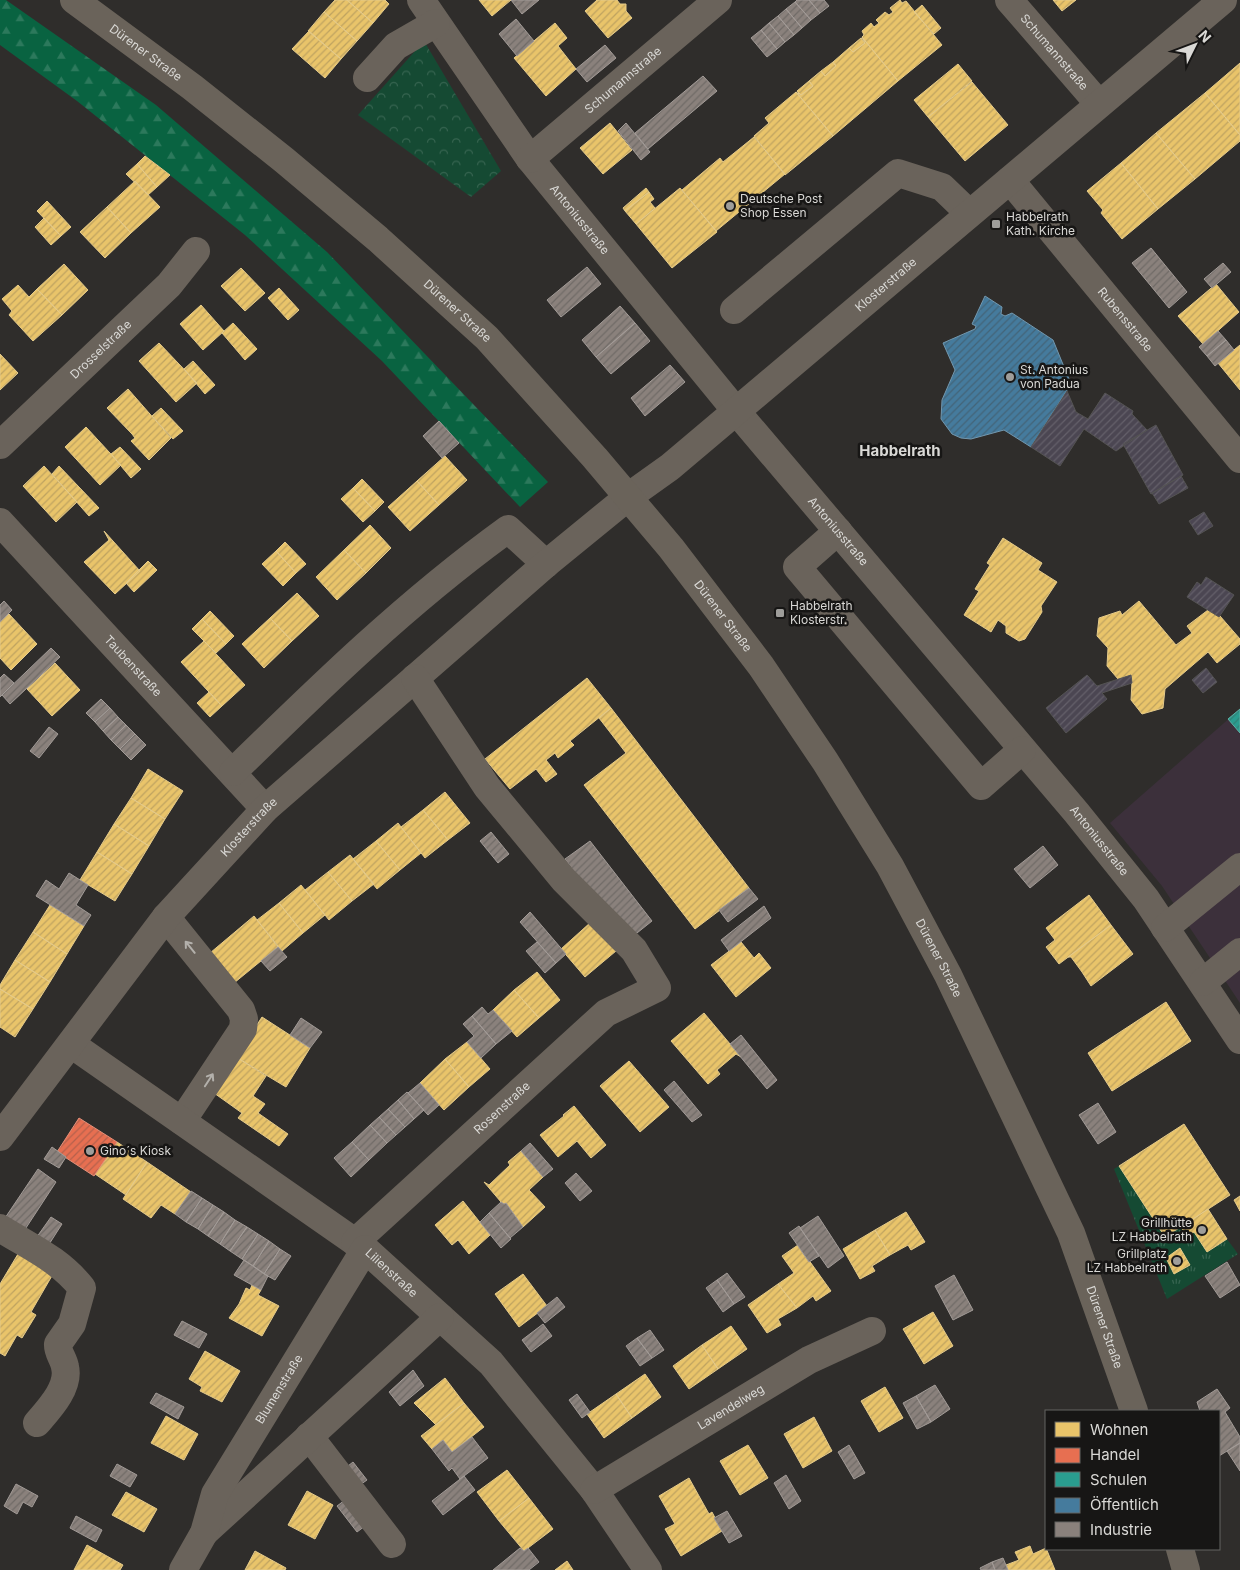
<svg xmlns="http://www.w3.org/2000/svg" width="1240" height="1570" viewBox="0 0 1240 1570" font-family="Inter,sans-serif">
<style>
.education{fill:#3c303b}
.grass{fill:url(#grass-tufts)}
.forest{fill:url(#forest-firs)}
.park{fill:url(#park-crowns)}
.homes{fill:url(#homes-hatch);stroke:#e4ca8a}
.shops{fill:url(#shops-hatch);stroke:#e38f79}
.schools{fill:url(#schools-hatch);stroke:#5fafa4}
.public{fill:url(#public-hatch);stroke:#7297ae}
.industry{fill:url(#industry-hatch);stroke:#a29b97}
.building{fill:url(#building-hatch);stroke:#545353}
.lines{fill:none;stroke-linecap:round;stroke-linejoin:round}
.minor{stroke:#6a635b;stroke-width:28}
.major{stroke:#6a635a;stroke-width:28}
.oneway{stroke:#b3b0ab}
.poi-dot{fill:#9e9d9a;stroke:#171615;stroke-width:2}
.labels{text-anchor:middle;stroke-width:5;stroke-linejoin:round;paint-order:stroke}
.street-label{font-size:12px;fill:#dad9d6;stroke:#171615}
.poi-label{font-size:12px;fill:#dad9d6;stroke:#171615;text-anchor:start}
.quarter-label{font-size:15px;font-weight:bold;fill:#dad9d6;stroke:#171615}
</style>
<defs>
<pattern id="grass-tufts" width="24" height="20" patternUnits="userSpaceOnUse" patternTransform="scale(1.25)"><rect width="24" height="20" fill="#154a33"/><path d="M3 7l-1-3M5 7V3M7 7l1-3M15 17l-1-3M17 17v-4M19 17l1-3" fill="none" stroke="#366450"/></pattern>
<pattern id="forest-firs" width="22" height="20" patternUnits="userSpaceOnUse" patternTransform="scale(1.25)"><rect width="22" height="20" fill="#096341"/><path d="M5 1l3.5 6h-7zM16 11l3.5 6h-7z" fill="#2c795c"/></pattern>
<pattern id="park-crowns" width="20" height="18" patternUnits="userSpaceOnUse" patternTransform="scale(1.25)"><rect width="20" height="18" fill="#154a33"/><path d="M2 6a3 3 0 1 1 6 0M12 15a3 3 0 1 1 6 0" fill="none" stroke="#366450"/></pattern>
<pattern id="homes-hatch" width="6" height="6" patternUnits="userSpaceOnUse" patternTransform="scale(1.25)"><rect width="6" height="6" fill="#e9c46a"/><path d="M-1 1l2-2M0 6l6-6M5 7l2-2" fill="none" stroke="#bfa360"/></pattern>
<pattern id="shops-hatch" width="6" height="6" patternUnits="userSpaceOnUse" patternTransform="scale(1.25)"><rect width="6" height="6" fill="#e76f51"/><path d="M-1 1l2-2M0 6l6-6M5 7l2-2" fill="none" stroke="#b5614c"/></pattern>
<pattern id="schools-hatch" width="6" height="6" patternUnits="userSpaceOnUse" patternTransform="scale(1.25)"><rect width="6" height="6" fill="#2a9d8f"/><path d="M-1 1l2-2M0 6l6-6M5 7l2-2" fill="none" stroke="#318177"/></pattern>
<pattern id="public-hatch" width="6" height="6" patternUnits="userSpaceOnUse" patternTransform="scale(1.25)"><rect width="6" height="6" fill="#457b9d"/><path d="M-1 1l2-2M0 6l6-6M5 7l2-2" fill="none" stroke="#436478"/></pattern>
<pattern id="industry-hatch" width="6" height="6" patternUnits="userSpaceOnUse" patternTransform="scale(1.25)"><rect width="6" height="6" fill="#8a817c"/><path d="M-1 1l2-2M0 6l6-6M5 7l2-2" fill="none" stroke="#706b67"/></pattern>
<pattern id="building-hatch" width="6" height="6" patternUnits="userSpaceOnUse" patternTransform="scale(1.25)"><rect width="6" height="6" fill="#4b4652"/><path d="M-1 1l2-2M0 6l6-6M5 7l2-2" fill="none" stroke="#64606a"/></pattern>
</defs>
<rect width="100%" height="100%" fill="#2f2d2b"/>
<path class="education" d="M1240,709V1003L1162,886L1110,823Z"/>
<path class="grass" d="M1119,1166L1165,1237L1181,1227L1187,1236L1194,1232L1207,1252L1227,1239L1238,1254L1167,1299L1114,1169Z"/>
<path class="forest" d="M0,0H6L156,105L327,252L548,482L520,507L382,361L245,235L77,101L0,45Z"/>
<path class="park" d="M424,41L501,171L471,197L358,115Z"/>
<path class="homes" d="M335,0H347L373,23L357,41L324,12Z
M347,0H385L389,4L373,23Z
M479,0H511L492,16Z
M597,0H617L620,4H626V11L632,18L608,38L585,11Z
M900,0L902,3L906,1L942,45L898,81L862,37L864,35L862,31L871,23L874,27L879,23L876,20L885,12L889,15L893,12L890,8Z
M1053,0H1076L1062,11Z
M922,5L941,28L934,34L914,12Z
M324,12L357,41L341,59L308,31Z
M555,23L567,38L558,46L576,69L546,96L514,58Z
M309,31L341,59L325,78L292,49Z
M862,37L898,81L833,136L796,92L801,95L813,86L809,81L821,71L825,76L836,66L833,62L849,48L853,52L865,43Z
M861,38L865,43L853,52L849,48Z
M833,62L836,66L825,76L821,71Z
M1240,63V135L1205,93Z
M958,64L972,81L928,117L914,100Z
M809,81L813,86L801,95L797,91Z
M972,82L1008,125L965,161L928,117Z
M796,92L833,136L785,175L754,136L769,123L765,118Z
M1205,93L1240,135V141L1195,179L1156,133Z
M610,123L632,150L603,174L580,148Z
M1156,133L1195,179L1158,209L1121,163Z
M754,137L785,174L716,231L682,190L720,158L723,162Z
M145,156L170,175L157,187L137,164Z
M1121,163L1158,209L1122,239L1101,213L1103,210L1087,191Z
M137,164L157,187L148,195L126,174Z
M135,181L160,207L131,233L107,207Z
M646,188L649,192L625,211L623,208Z
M680,188L717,232L672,268L636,224Z
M649,192L654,199L650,202L655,208L636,224L625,211Z
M47,201L71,227L61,236L37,211Z
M107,207L131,233L105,258L80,232Z
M44,218L61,236L51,245L35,227Z
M64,264L88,290L62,315L37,289Z
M241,268L265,293L245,311L221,286Z
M1216,284L1239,312L1203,344L1178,316Z
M18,285L29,297L37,289L62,315L33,341L9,315L12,311L2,299Z
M279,288L299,310L288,320L268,298Z
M201,305L224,331L203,350L180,324Z
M233,323L257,349L245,360L222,333Z
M159,343L197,383L176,402L139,361Z
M1240,345V390L1218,363Z
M0,354L18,373L0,390Z
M193,361L215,385L205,394L184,369Z
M128,389L171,438L149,460L131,441L135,438L132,434L107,408Z
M161,408L183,431L173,439L152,416Z
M86,427L121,465L100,485L65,447Z
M120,447L141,469L131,478L111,454Z
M445,456L467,480L439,505L417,481Z
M44,466L77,502L56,522L23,486Z
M59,466L99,508L89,516L52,474Z
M362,479L384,502L375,511L353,488Z
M417,481L439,505L410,531L388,507Z
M353,488L375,511L363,522L341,499Z
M370,525L391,548L366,573L344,550Z
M104,531L140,571L115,594L84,562L109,540Z
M1003,538L1042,563L1038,570L1057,582L1041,606L1042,612L1025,639L1019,641L1006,633V626L998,620L991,632L964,615L979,591L975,589L990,565L987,563Z
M285,542L306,564L296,573L276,551Z
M344,550L366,573L337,600L316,577Z
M276,551L296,573L283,586L262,564Z
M148,561L157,570L134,592L126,583Z
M297,593L319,616L292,641L270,618Z
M1139,601L1176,645L1192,633L1187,626L1208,610L1220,616L1240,639V644L1217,663L1208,652L1165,689L1163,708L1142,714L1131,700L1132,682L1131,675L1118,679L1107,666L1108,648L1097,636L1099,618L1120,611L1122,615Z
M210,611L234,636L226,644L202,619Z
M9,614L37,644L11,670L0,658V622Z
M270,618L292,641L264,668L242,644Z
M202,619L226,644L216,653L192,629Z
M204,641L245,685L222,706L181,662Z
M55,663L80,690L52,716L27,689Z
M587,678L611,708L570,741L574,745L558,758L555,753L546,760L557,774L546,782L536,769L510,789L485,759Z
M209,692L222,706L210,717L197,703Z
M611,708L749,888L695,929L584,785L626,753L599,718Z
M148,769L183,791L165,819L131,798Z
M445,792L470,823L448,840L423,810Z
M131,798L165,819L149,846L114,824Z
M423,810L448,840L425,858L401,827Z
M398,823L421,853L400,870L376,841Z
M114,824L149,846L132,874L97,852Z
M376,841L400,870L377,889L353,859Z
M97,852L132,874L115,901L80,880Z
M350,855L374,884L352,901L328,872Z
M328,872L352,901L329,920L305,890Z
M301,885L325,915L303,933L279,903Z
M1089,895L1111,925L1059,964L1046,947L1055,940L1046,928Z
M279,903L303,933L282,951L257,920Z
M50,905L84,926L67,954L33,932Z
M254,916L278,947L234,983L210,953Z
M591,922L616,951L585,977L561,949Z
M1111,925L1133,954L1091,986L1082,972L1071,957H1068Z
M33,932L67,954L50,982L15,960Z
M741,942L754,958L759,953L771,968L736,997L711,965Z
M15,960L50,982L33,1009L0,989V985Z
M537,972L560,1000L539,1018L514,990Z
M0,989L33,1009L15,1037L0,1027Z
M514,990L539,1018L517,1037L493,1010Z
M1166,1002L1191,1041L1112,1091L1088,1053Z
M704,1013L741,1057L736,1054L717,1070L720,1074L708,1084L671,1041Z
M262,1017L310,1048L286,1087L236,1057Z
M467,1042L490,1069L469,1087L445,1059Z
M236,1057L266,1076L253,1096L265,1104L258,1113L288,1134L279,1146L238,1118L242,1113L214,1093Z
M445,1059L469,1087L444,1110L420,1083Z
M629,1061L669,1107L640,1132L600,1086Z
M574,1106L606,1145L591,1158L577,1141L558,1157L540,1135L564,1116L563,1115Z
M1184,1124L1230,1195L1165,1237L1119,1166Z
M117,1142L147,1162L126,1195L95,1174Z
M521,1151L543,1177L529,1190L545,1207L523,1227L506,1203L504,1204L501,1202L484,1182L489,1185L510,1165L508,1162Z
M147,1162L191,1192L175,1214L161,1205L151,1218L123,1199Z
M1240,1196V1211L1234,1200Z
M463,1201L490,1235L469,1254L458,1240L452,1245L435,1225Z
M1208,1209L1227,1239L1207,1252L1194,1232L1187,1237L1181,1227Z
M906,1212L925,1242L911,1250L908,1245L890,1255L875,1230Z
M875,1230L890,1255L872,1266L875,1271L860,1279L843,1249Z
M798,1245L831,1291L816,1301L813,1296L797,1308L778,1284L794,1273L782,1256Z
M1180,1248L1190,1265L1174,1274L1166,1258Z
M18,1254L53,1274L31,1312L36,1315L22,1338L17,1335L5,1356L0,1353V1284Z
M523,1274L547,1306L519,1327L495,1294Z
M778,1284L797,1308L778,1319L781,1325L767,1333L748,1305Z
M252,1285L261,1290L258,1295L279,1306L262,1336L229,1318L239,1304L246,1288L250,1290Z
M933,1312L953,1346L924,1364L903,1329Z
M731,1326L747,1349L718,1369L702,1345Z
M702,1345L718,1369L689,1389L673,1366Z
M205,1351L240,1371L222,1402L200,1391L202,1387L189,1379Z
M645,1374L661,1397L632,1418L616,1394Z
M445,1378L464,1403L436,1425L414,1403Z
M885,1387L903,1418L879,1432L861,1401Z
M616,1394L632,1418L604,1438L587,1414Z
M464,1403L484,1427L452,1452L443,1440L432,1449L421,1436Z
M166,1416L198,1434L184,1460L151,1443Z
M814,1417L832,1451L803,1468L784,1434Z
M748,1445L768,1478L740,1495L720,1461Z
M507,1470L529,1498L499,1521L477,1492Z
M689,1478L709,1514L712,1512L722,1531L681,1556L665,1529L675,1524L659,1496Z
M307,1491L333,1505L315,1539L288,1525Z
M126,1492L157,1509L144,1532L112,1515Z
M529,1498L553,1529L524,1551L499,1521Z
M87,1545L123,1565L120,1570H74Z
M1030,1546L1033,1554L1046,1548L1055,1570H1008L1006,1565L1019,1560L1015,1552Z
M255,1551L286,1568L285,1570H245Z
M567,1561L573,1570H555Z"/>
<path class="shops" d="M79,1118L117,1142L94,1176L57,1152Z"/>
<path class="schools" d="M1240,709V733L1228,719Z"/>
<path class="public" d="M985,296L1002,307L1001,314L1005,316L1012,313L1053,340L1071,384L1031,447L1004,430L971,439L961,438L952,434L941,419L942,400L955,370L943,343L975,329L976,326L972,324Z"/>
<path class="industry" d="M511,0H539L522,14Z
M797,0H809L820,13L811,20L795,2Z
M809,0H824L829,6L820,13Z
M795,2L811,20L802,28L786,9Z
M786,9L802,28L794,35L778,16Z
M778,16L794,35L785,42L769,23Z
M516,19L534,41L517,56L499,34Z
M769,23L785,42L777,49L761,30Z
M761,30L777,49L767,57L751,38Z
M605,45L616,58L587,82L576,69Z
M703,76L717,91L648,149L635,133Z
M626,123L650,152L641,160L618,131Z
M1151,248L1187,292L1169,308L1132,263Z
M1223,263L1231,272L1212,288L1204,279Z
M587,267L601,284L561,317L547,300Z
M620,306L635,323L596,357L582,340Z
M635,323L650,341L611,374L596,357Z
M1218,331L1226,340L1207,356L1199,347Z
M1226,340L1234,350L1215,366L1207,356Z
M670,365L685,382L645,416L631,398Z
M439,421L459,443L442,458L423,436Z
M4,601L12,610L0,622V605Z
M51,648L60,657L10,704L2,695Z
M4,674L14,683L0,697V678Z
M101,699L110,708L95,722L86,713Z
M110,708L118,717L103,731L95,722Z
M118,717L126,725L111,740L103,731Z
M126,725L135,734L120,749L111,740Z
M49,727L58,734L39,758L30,751Z
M135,734L146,745L131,760L120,749Z
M491,832L509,854L498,863L480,841Z
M590,841L652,921L627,941L565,859Z
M1043,846L1058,865L1030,888L1014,869Z
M69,873L88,885L76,905L91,915L84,926L36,896L46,880L59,889Z
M749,888L758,899L728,922L719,910Z
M764,906L771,918L729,951L721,940Z
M530,912L566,954L556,963L520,922Z
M537,942L556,963L545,973L526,951Z
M278,947L287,957L270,971L261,961Z
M482,1007L488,1014L493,1010L512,1031L496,1044L472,1016Z
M472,1016L496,1044L481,1058L467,1042L474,1036L463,1024Z
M301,1018L322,1032L310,1048L290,1035Z
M741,1035L777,1080L767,1089L730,1044Z
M674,1081L702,1115L692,1122L664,1090Z
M420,1083L439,1105L428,1115L408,1093Z
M407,1092L424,1110L414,1119L398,1100Z
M398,1100L414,1119L405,1127L388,1109Z
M1098,1103L1116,1132L1098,1144L1079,1115Z
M388,1109L405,1127L396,1135L379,1117Z
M379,1117L396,1135L387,1143L370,1125Z
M370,1125L387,1143L369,1160L352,1142Z
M352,1142L369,1160L351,1177L334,1158Z
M530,1143L553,1169L543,1177L521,1151Z
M52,1147L66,1157L59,1168L44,1159Z
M38,1169L56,1182L22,1234L3,1221Z
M576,1173L592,1191L580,1201L565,1183Z
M191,1191L202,1198L186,1222L175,1214Z
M202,1198L213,1205L198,1229L186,1222Z
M501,1202L504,1204L506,1203L523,1227L510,1238L489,1213Z
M213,1205L224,1212L208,1236L198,1229Z
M224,1212L235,1220L220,1244L208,1236Z
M489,1213L511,1239L501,1248L480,1222Z
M818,1216L844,1256L828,1268L800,1228Z
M51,1217L62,1224L46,1249L34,1241Z
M235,1220L247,1227L230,1251L220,1244Z
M799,1226L819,1256L809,1262L789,1233Z
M247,1227L258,1234L242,1259L230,1251Z
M258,1234L269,1241L253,1266L242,1259Z
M269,1241L280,1249L264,1274L253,1266Z
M280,1249L291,1256L275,1280L264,1274Z
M244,1260L268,1276L261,1290L234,1275Z
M1227,1262L1240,1285L1220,1298L1205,1276Z
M727,1273L745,1297L734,1304L717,1280Z
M954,1275L973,1310L953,1320L935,1286Z
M717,1280L734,1304L723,1312L706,1288Z
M557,1297L565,1307L545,1323L537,1313Z
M182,1321L207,1334L199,1348L174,1335Z
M543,1324L552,1336L531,1352L522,1340Z
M650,1330L664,1350L652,1358L637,1338Z
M637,1338L652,1358L640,1366L626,1346Z
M413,1370L424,1386L400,1406L389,1392Z
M935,1385L950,1409L931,1422L916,1396Z
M1217,1389L1230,1408L1225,1412L1240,1437V1443L1219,1456V1411H1200L1197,1402Z
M156,1393L184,1407L178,1419L150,1403Z
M577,1394L590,1412L582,1418L569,1400Z
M916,1396L931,1422L917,1429L903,1403Z
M472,1437L488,1458L460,1479L452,1468L449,1471L432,1449L443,1440L452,1452Z
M1240,1443V1471L1227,1451Z
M849,1445L865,1473L854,1479L838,1452Z
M353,1462L367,1480L357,1487L343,1470Z
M117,1464L137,1475L130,1487L110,1476Z
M786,1475L801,1501L789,1509L774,1483Z
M464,1476L475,1490L443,1515L432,1501Z
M16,1484L38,1496L32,1507L23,1502L17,1514L4,1506Z
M349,1497L369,1523L357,1532L337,1506Z
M727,1511L742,1536L729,1543L714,1518Z
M76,1516L102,1530L96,1542L70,1528Z
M520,1548L524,1551L528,1548L539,1562L529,1570H493Z
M1003,1558L1008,1570H995L992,1562Z
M992,1562L995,1570H981L980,1568Z"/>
<path class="building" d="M1067,391L1076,412L1088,419L1105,393L1133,411L1132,414L1147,430L1116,451L1084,429L1060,466L1031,447Z
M1156,425L1183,475L1151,494L1123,444Z
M1181,476L1188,488L1159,504L1152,493Z
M1204,512L1213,526L1198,535L1189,521Z
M1206,577L1234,595L1219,617L1187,597L1197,582L1201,585Z
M1206,668L1217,682L1203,693L1192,680Z
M1087,675L1097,686L1131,675L1132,683L1102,693L1107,699L1066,733L1046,708Z"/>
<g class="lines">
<g class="minor">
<path id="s1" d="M421,0L530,159L736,411L1076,812L1146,899L1240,1040"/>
<path id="s2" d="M1009,0L1099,104"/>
<path d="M367,78L396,46L436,23"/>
<path id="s3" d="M530,159L718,0"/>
<path id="s4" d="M1010,180L1240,459"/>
<path d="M734,310L898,173L942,187L969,213"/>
<path id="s5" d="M0,445L169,285L196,251"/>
<path id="s6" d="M0,522L265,809"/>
<path d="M838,531L797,567L981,786L1022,750"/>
<path d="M233,772C321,686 407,602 508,529L546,564"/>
<path d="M166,917L241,1010L244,1019L243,1029L182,1121"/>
<path d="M1165,928L1240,867"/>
<path d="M1203,982L1240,952"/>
<path id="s7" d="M71,1044L365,1249L491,1363L594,1490L648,1570"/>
<path id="s8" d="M0,1137L166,917L265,809L546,564L628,497L670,467L1223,0"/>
<path d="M0,1228C30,1247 59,1259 82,1288L72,1324L58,1344C57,1352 64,1359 65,1367C70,1387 49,1409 37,1423"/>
<path id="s9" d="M355,1242L606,1013L657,988L634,950L564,880L487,787L415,678"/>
<path d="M309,1436L392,1544"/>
<path id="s10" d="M594,1490L809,1360L872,1331"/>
<path d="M204,1533L440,1317"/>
<path id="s11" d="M183,1570L204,1533L215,1494L365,1249"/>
</g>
<g class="major">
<path id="s12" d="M74,0L192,87L284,160L378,239L487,338L595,458L671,548L761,666L825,761L890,866L948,975L1071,1233L1134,1411"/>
<path d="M1180,1549L1186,1570"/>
</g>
</g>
<defs><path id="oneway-shaft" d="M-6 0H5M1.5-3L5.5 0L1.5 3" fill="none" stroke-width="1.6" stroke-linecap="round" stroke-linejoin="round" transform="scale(1.25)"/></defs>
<g class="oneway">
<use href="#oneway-shaft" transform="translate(190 947) rotate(-129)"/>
<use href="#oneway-shaft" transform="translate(209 1080) rotate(-57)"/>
</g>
<g class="poi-dot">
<circle cx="730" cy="206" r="5"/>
<rect x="991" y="219" width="10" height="10" rx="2.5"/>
<circle cx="1010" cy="377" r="5"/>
<rect x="775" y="608" width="10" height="10" rx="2.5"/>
<circle cx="90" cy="1151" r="5"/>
<circle cx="1202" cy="1230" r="5"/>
<circle cx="1177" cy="1261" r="5"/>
</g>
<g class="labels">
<g class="street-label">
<text dy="4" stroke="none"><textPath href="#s12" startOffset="89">Dürener Straße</textPath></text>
<text dy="4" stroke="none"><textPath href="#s2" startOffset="69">Schumannstraße</textPath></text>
<text dy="4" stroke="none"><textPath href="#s3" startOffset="122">Schumannstraße</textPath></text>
<text dy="4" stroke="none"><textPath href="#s1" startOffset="271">Antoniusstraße</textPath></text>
<text dy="4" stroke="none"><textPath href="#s8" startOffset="1235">Klosterstraße</textPath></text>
<text dy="4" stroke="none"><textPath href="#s12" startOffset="494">Dürener Straße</textPath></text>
<text dy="4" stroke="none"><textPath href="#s4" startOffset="181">Rubensstraße</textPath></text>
<text dy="4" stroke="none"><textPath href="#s5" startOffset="139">Drosselstraße</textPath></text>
<text dy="4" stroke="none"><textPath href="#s1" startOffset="676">Antoniusstraße</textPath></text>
<text dy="4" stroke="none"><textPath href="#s12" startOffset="899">Dürener Straße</textPath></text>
<text dy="4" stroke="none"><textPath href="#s6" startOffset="196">Taubenstraße</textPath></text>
<text dy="4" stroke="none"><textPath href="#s8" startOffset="398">Klosterstraße</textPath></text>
<text dy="4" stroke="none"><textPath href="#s1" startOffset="1081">Antoniusstraße</textPath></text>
<text dy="4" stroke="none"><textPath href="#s12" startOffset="1304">Dürener Straße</textPath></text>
<text dy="4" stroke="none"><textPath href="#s9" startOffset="199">Rosenstraße</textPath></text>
<text dy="4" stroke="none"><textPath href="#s7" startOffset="394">Lilienstraße</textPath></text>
<text dy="4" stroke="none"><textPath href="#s12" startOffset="1709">Dürener Straße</textPath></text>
<text dy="4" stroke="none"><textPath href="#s11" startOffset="206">Blumenstraße</textPath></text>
<text dy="4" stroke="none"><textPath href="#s10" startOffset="160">Lavendelweg</textPath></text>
</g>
<g class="poi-label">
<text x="740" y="203">Deutsche Post<tspan x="740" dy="14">Shop Essen</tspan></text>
<text x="1006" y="221">Habbelrath<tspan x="1006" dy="14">Kath. Kirche</tspan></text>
<text x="1020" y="374">St. Antonius<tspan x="1020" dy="14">von Padua</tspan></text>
<text x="790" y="610">Habbelrath<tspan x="790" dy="14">Klosterstr.</tspan></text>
<text x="100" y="1155">Gino´s Kiosk</text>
<text x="1192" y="1227" text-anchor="end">Grillhütte<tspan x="1192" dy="14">LZ Habbelrath</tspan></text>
<text x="1167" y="1258" text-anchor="end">Grillplatz<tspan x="1167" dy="14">LZ Habbelrath</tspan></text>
</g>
<g class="quarter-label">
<text x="900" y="456">Habbelrath</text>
</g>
</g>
<rect x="1045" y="1410" width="175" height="140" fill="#171615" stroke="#656462"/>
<rect x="1055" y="1422" width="25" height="15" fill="#e9c46a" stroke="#656462"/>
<text x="1090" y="1435" font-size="15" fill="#dad9d6">Wohnen</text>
<rect x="1055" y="1448" width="25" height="15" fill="#e76f51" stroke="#656462"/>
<text x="1090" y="1460" font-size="15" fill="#dad9d6">Handel</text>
<rect x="1055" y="1472" width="25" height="15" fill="#2a9d8f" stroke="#656462"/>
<text x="1090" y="1485" font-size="15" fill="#dad9d6">Schulen</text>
<rect x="1055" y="1498" width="25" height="15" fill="#457b9d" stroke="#656462"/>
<text x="1090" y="1510" font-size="15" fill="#dad9d6">Öffentlich</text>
<rect x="1055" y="1522" width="25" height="15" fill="#8a817c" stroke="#656462"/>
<text x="1090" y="1535" font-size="15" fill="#dad9d6">Industrie</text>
<g transform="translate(1195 45) rotate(48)" stroke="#171615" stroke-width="4" paint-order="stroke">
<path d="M0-4L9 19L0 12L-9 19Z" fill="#dad9d6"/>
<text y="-8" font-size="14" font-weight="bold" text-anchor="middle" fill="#dad9d6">N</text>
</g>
</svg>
